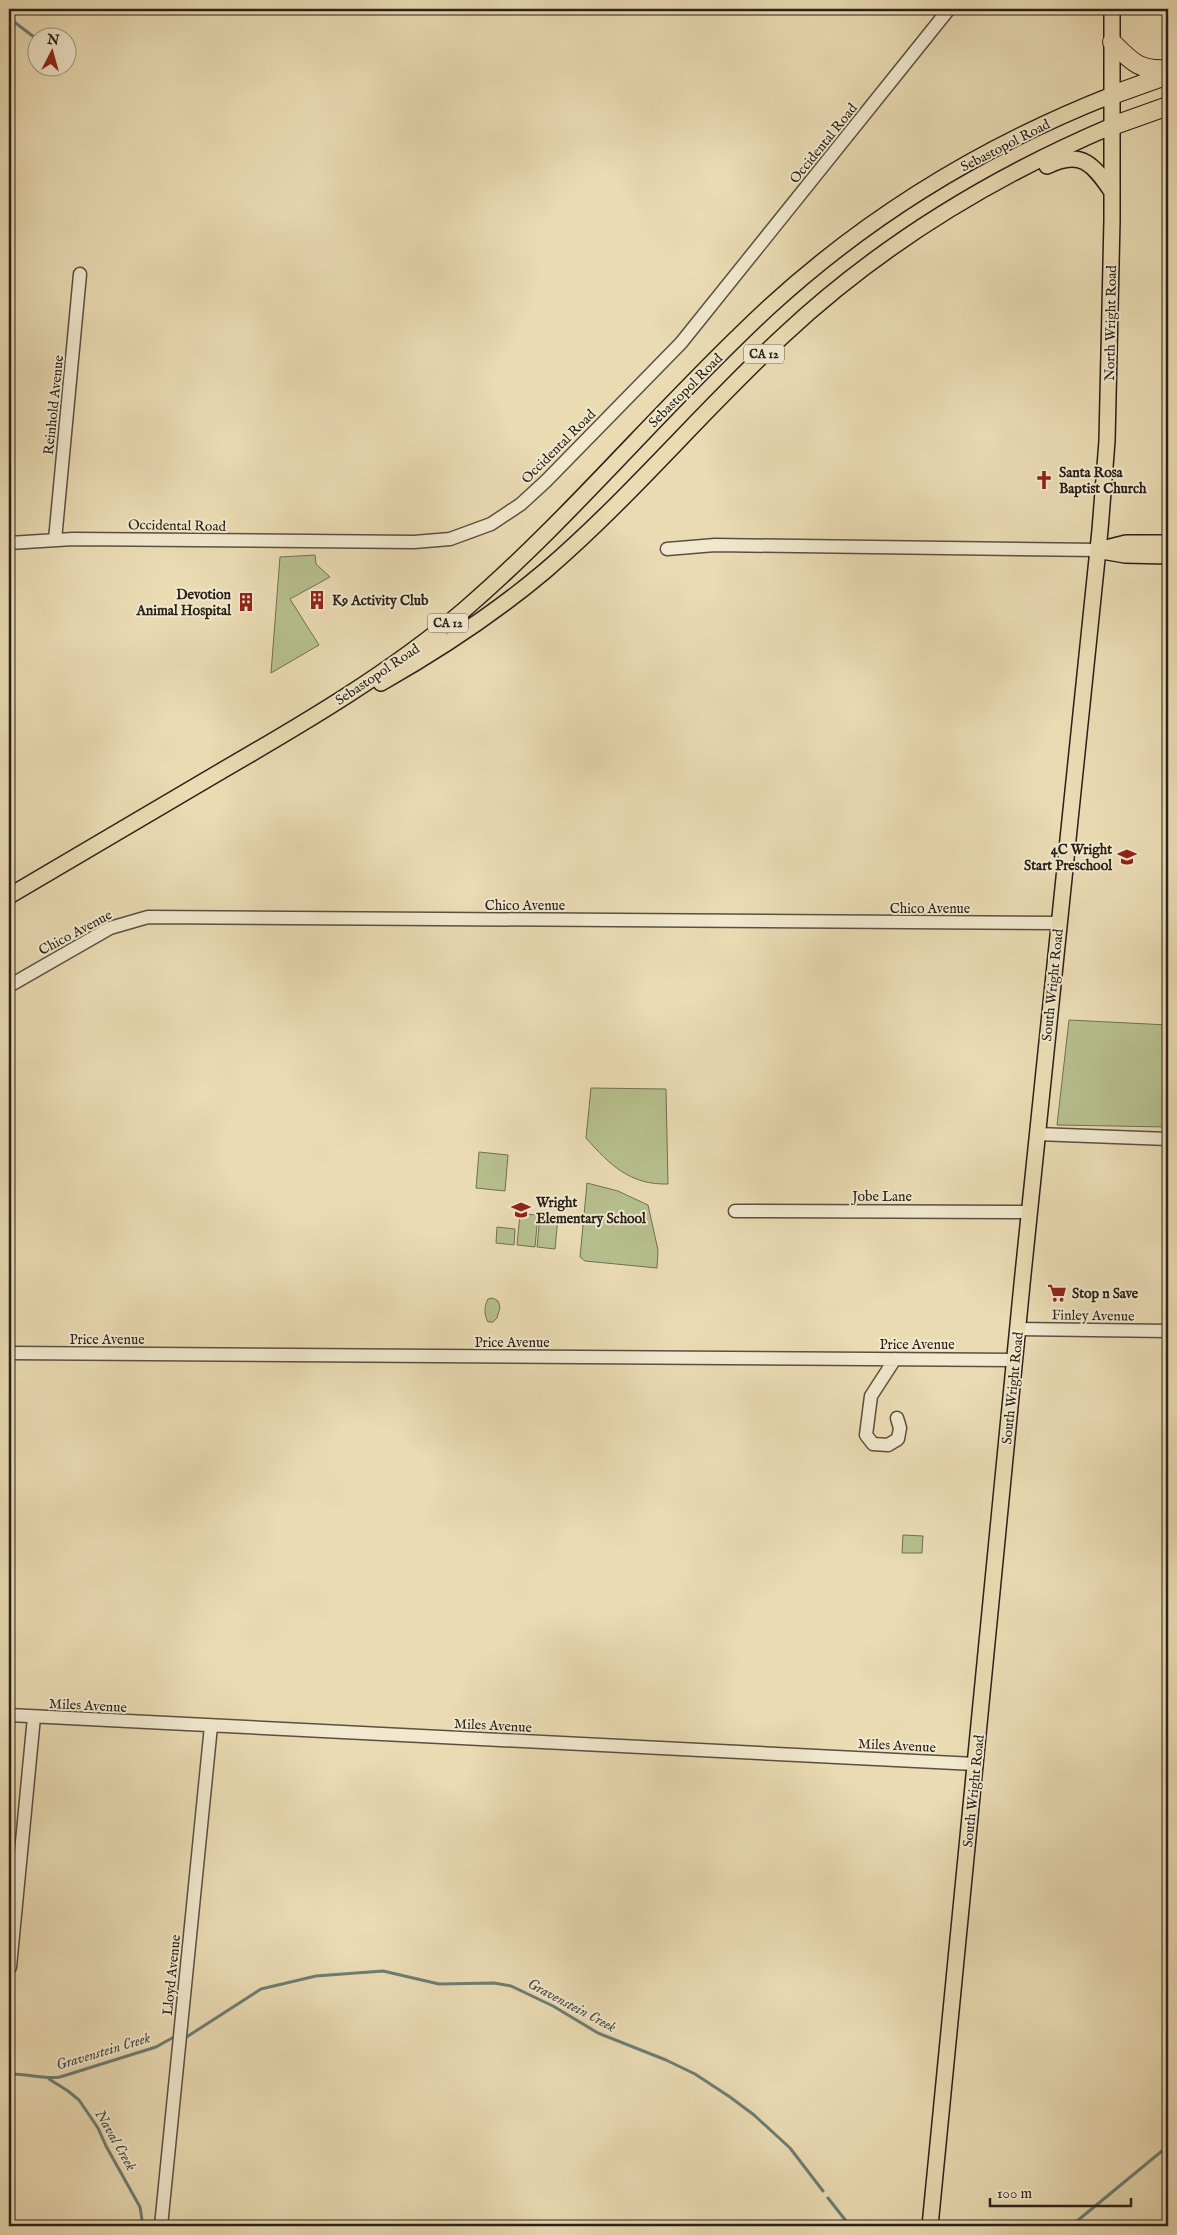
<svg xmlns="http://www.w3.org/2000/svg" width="1177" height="2235" viewBox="0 0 1177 2235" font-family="'IM FELL English',serif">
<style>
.green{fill:#b6c08d;stroke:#707052}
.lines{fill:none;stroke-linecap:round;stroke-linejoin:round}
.stream{stroke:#6c7d73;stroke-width:3}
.minor-casing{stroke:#5a503f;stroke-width:15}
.major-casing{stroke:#2a2118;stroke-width:18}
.highway-casing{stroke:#2a2118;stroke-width:20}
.minor{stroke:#f1e8ce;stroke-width:12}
.major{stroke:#eadbb3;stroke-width:15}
.highway{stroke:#eadbb3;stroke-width:18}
.labels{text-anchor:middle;stroke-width:4;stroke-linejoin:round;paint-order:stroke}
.shield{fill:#f1e8ce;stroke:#665d4f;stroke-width:1}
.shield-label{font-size:12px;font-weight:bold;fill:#2a2118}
.street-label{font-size:14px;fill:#2a2118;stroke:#f1e8ce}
.poi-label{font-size:14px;font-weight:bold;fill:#2a2118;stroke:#f1e8ce;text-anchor:start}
.water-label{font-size:15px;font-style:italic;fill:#4b4f46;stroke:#f1e8ce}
</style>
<rect width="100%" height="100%" fill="#eadbb3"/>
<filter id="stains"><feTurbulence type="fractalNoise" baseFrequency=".004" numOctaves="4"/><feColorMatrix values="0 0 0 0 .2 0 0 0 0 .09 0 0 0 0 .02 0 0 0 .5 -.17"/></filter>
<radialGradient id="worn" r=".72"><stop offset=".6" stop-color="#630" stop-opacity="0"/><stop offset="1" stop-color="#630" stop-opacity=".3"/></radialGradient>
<path class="green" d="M315,555L316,564L330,577L290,599L319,645L271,673L280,557Z
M1069,1020L1168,1025V1127L1057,1125Z
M591,1088L666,1089L668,1184C630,1185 610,1165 586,1138Z
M479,1152L508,1155L505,1191L476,1188Z
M587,1183L618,1191L648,1205L658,1250L657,1268L585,1261L580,1257Z
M520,1214L538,1215L535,1247L517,1245Z
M540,1216L558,1217L555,1249L537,1247Z
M497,1227L515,1229L514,1245L496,1243Z
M493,1298L498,1301L500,1307L497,1318L493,1322H488C484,1315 484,1306 488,1299Z
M903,1535L923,1536L922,1553H902Z"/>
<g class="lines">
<path class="stream" d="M9,18L38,40
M185,2038L261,1989L316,1976L383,1971L439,1984L494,1983L511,1986L553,2006L598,2033L666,2060L695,2074L730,2097L754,2115L790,2148L823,2191
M9,2074C26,2073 43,2080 60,2077L156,2047L174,2037
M49,2079L68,2091L79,2100L98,2128L106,2146L140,2207L143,2226
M828,2198L850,2226
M1071,2226L1168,2146"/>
<g class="minor-casing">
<path id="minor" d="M55,540L80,274
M9,543L73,539L414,542L450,539L491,524L521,504L546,481L681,343L949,9
M667,549L715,545L1098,550
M9,986L110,928L148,917L1058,923
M1037,1134L1168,1139
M735,1211L1030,1212
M1018,1329L1168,1331
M9,1353L1015,1360
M895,1359L871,1396L866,1435L873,1444L888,1445L898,1439L900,1428L897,1418
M9,1715L975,1764
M10,1967L34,1717
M161,2226L211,1726"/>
</g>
<g class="major-casing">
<path id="major" d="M1047,166C1081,149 1093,164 1112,192
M1098,550L1126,543H1168
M1102,551L1125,555L1168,556
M381,683C439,650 494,614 545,571C630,498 702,411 784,335C879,246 992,177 1112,126
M9,896C80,854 152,812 223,770C306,722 391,672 464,610C572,517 663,405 768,308C868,216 985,145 1112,95
M930,2226L1022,1284L1100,530L1107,441L1112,220V9"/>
</g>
<g class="highway-casing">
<path id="highway" d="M1112,42C1132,62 1139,71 1168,69
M1112,95L1168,75
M1112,126L1168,106"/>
</g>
<use href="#minor" class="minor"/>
<use href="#major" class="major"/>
<use href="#highway" class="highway"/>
</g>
<defs>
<g id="church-bare" transform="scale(1.5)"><path d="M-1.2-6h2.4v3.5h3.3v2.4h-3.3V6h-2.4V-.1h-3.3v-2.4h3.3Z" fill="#8f2418" stroke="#f1e8ce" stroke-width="2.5" paint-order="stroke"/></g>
<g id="building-bare" transform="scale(1.5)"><path d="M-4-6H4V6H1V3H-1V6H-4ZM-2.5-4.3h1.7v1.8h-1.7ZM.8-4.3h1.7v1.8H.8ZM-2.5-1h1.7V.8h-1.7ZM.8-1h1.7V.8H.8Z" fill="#8f2418" stroke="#f1e8ce" stroke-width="2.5" paint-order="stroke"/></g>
<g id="school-bare" transform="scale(1.5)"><path d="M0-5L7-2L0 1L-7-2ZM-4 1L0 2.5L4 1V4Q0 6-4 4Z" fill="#8f2418" stroke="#f1e8ce" stroke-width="2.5" paint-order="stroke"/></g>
<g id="supermarket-bare" transform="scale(1.5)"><path d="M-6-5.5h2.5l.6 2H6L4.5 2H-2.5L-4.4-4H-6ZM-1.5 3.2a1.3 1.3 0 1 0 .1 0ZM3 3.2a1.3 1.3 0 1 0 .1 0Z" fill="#8f2418" stroke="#f1e8ce" stroke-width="2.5" paint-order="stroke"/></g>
</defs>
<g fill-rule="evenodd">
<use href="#church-bare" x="1044" y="480"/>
<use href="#building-bare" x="317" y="600"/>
<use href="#building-bare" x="246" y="602"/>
<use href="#school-bare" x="1127" y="857"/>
<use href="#school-bare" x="521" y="1210"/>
<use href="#supermarket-bare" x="1057" y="1293"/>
</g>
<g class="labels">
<g class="shield">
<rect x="744" y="344.5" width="40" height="19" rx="4"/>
<rect x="428" y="613.5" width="40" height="19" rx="4"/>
</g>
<g class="shield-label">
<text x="764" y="358">CA 12</text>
<text x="448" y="627">CA 12</text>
</g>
<g class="street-label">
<text transform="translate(823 143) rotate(-51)" y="5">Occidental Road</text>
<text transform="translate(1005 145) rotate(-27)" y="5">Sebastopol Road</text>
<text transform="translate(1110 323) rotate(-89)" y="5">North Wright Road</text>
<text transform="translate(685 390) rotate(-45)" y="5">Sebastopol Road</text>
<text transform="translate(53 405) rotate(-84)" y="5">Reinhold Avenue</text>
<text transform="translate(558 446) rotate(-45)" y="5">Occidental Road</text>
<text transform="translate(177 525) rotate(1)" y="5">Occidental Road</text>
<text transform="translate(377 674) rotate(-34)" y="5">Sebastopol Road</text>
<text x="525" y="910">Chico Avenue</text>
<text x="930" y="913">Chico Avenue</text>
<text transform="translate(75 932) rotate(-28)" y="5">Chico Avenue</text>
<text transform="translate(1052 985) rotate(-84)" y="5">South Wright Road</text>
<text x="882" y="1201">Jobe Lane</text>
<text transform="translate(1093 1315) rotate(1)" y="5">Finley Avenue</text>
<text x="107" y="1344">Price Avenue</text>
<text x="512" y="1347">Price Avenue</text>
<text x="917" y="1349">Price Avenue</text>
<text transform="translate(1012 1388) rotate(-84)" y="5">South Wright Road</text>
<text transform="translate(88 1705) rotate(3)" y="5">Miles Avenue</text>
<text transform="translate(493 1725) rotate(3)" y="5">Miles Avenue</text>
<text transform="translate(897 1745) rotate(3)" y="5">Miles Avenue</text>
<text transform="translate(973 1791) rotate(-84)" y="5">South Wright Road</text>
<text transform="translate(171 1975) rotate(-84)" y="5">Lloyd Avenue</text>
</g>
<g class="poi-label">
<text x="1059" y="477">Santa Rosa<tspan x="1059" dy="16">Baptist Church</tspan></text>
<text x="231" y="599" text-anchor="end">Devotion<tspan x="231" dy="16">Animal Hospital</tspan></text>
<text x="332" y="605">K9 Activity Club</text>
<text x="1112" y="854" text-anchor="end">4C Wright<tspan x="1112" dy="16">Start Preschool</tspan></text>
<text x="536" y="1207">Wright<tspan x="536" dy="16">Elementary School</tspan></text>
<text x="1072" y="1298">Stop n Save</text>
</g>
<g class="water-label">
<text transform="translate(572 2005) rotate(28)" y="5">Gravenstein Creek</text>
<text transform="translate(103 2051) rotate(-17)" y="5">Gravenstein Creek</text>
<text transform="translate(116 2140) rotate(60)" y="5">Naval Creek</text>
</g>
</g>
<rect width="1177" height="2235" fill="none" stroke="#eadbb3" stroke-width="30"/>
<rect x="10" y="10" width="1157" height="2215" fill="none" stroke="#2a2118" stroke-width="2.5"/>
<rect x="15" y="15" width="1147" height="2205" fill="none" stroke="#2a2118"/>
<g transform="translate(52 52) rotate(6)"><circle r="24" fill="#f1e8ce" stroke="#a19885"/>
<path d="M0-4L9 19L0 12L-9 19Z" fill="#8f2418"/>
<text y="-8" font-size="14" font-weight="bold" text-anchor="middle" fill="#2a2118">N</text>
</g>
<path d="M990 2198v8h141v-8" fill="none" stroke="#2a2118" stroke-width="2.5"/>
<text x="997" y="2198" font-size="15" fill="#2a2118" stroke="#f1e8ce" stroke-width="4" paint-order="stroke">100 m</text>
<rect width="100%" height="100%" filter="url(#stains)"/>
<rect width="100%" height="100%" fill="url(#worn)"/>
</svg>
